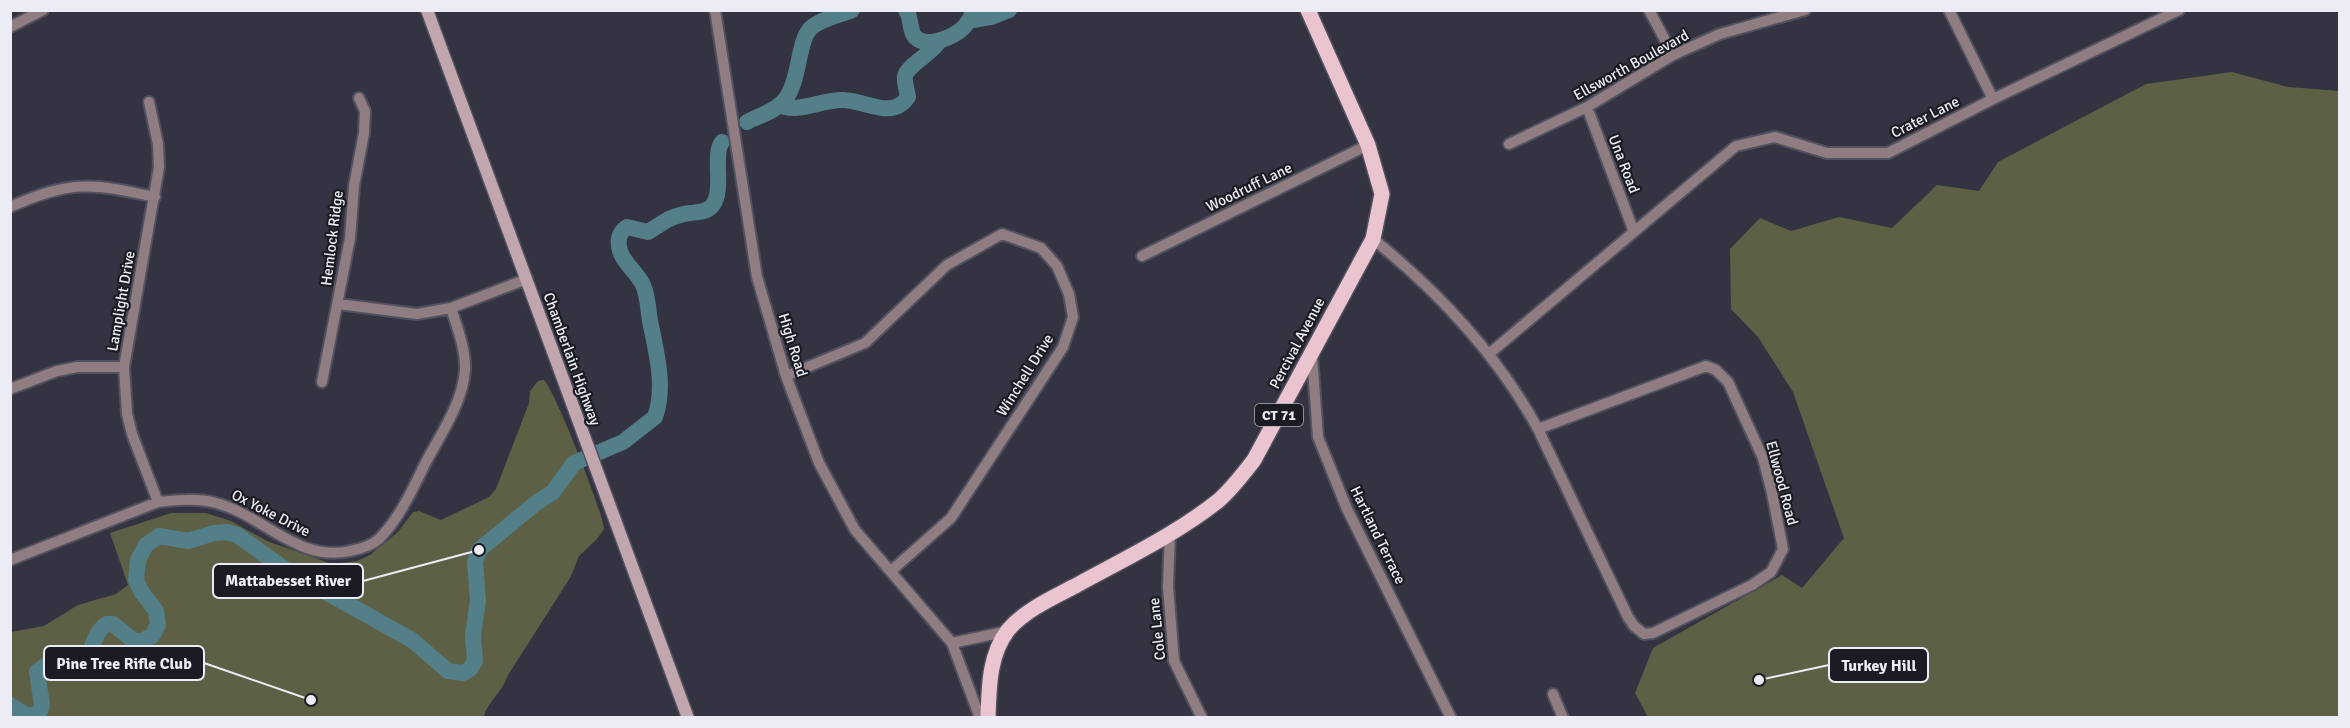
<svg xmlns="http://www.w3.org/2000/svg" width="2350" height="728" viewBox="0 0 2350 728" font-family="Signika,sans-serif">
<style>
.green{fill:#5e6046}
.lines{fill:none;stroke-linecap:round;stroke-linejoin:round}
.river{stroke:#537f89;stroke-width:16}
.street-casing{stroke:#51515f;stroke-width:14}
.secondary-casing{stroke:#51515f;stroke-width:15}
.primary-casing{stroke:#51515f;stroke-width:18}
.street{stroke:#8f7d82;stroke-width:10}
.secondary{stroke:#c2a6ad;stroke-width:12}
.primary{stroke:#eac5cf;stroke-width:15}
.labels{text-anchor:middle;stroke-width:4.5;stroke-linejoin:round;paint-order:stroke}
.shield{fill:#1b1c23;stroke:#adaeb7;stroke-width:1.5}
.shield-label{font-size:14px;font-weight:bold;fill:#ececf6}
.street-label{font-size:15px;fill:#ececf6;stroke:#1b1c23}
.leader{fill:none;stroke:#ececf6;stroke-width:2}
.callout-dot{fill:#ececf6;stroke:#1b1c23;stroke-width:2}
.callout{fill:#1b1c23;stroke:#ececf6;stroke-width:2}
.callout-label{font-size:16px;text-anchor:middle;font-weight:bold;fill:#ececf6}
</style>
<rect width="100%" height="100%" fill="#333342"/>
<path class="green" d="M2232,72L2288,87L2339,91V717H1648L1635,693L1653,648L1782,575L1802,588L1844,538L1793,392L1758,337L1731,309L1730,249L1760,218L1791,231L1839,217L1892,228L1937,185L1979,191L1998,162L2146,84Z
M544,380C555,391 603,512 604,529L597,539L579,556L570,578L508,675C503,691 486,704 484,717H11V632L44,626L78,605L116,594L128,585L110,533L171,513H206L231,521L267,541L332,564L357,561L370,555L398,532L413,512L419,511L441,520L489,497L496,489L529,403L530,391L538,381Z"/>
<g class="lines">
<path class="river" d="M906,10C912,19 909,30 915,37C927,49 954,37 964,27C969,22 971,17 974,10
M969,21L991,17L1009,10
M779,105C798,114 823,99 843,100C868,101 892,120 908,97C907,90 904,83 905,76C908,65 933,53 940,40
M747,122C760,115 774,112 784,101C801,81 797,39 812,27C823,18 840,15 852,10
M10,705L27,716L39,714L42,705L37,672C41,669 45,666 49,664C60,661 73,668 83,660C95,650 92,633 107,624H113L134,641H142L152,636L158,625L156,611L141,591L136,580L138,560L146,545L159,536L188,541L214,533L227,532L237,535L286,570L412,640L448,671L463,673L470,669L475,661L473,635L478,600L475,562L479,550L536,503L553,492L574,463L623,442L655,417C666,387 656,351 650,321C648,309 648,296 643,285C637,272 624,264 620,251C617,241 619,232 627,227L648,232C664,222 670,216 690,213C698,212 707,212 712,206C725,190 712,154 722,142"/>
<g class="street-casing">
<path id="street" d="M715,10L757,277L786,376L819,463L855,530L952,643L980,718
M1649,10L1673,55
M1949,10L1993,99
M10,27L43,10
M149,102L158,144L159,167L124,367L127,414L132,434L158,502
M1587,107L1634,232
M1509,144L1587,107L1673,55L1720,34L1805,10
M10,207C71,180 91,183 155,197
M1373,239C1440,293 1497,354 1538,429
M1142,256L1368,145
M338,304L417,314L451,308L527,279
M1490,353L1736,146L1775,137L1827,153H1888L1993,99L2179,10
M1312,355L1318,437L1347,509L1451,718
M1706,366L1716,370L1728,382L1763,458L1772,493L1783,549L1771,572L1752,585L1653,633L1644,634L1634,626L1628,617L1538,429Z
M786,376L865,343L947,265L1002,234L1041,248L1057,266L1069,294L1073,317L1063,347L951,518L891,571
M322,382L350,238L354,186L364,133L365,111L359,98
M10,389L57,371L77,367H124
M1170,532L1168,587L1174,661L1202,718
M10,560L158,502C177,500 197,498 216,503C263,515 298,563 350,551C360,549 371,546 379,539C400,518 413,488 426,462C441,434 463,402 465,370C466,350 457,327 451,308
M952,643L1008,631
M1553,694L1563,718"/>
</g>
<g class="secondary-casing">
<path id="secondary" d="M427,10L688,718"/>
</g>
<g class="primary-casing">
<path id="primary" d="M988,718C989,687 989,655 1008,630C1025,610 1054,597 1077,585C1124,559 1175,535 1218,501C1232,489 1243,474 1254,460L1373,239L1382,194L1368,145L1308,10"/>
</g>
<use href="#street" class="street"/>
<use href="#secondary" class="secondary"/>
<use href="#primary" class="primary"/>
</g>
<g class="labels">
<rect class="shield" x="1255" y="404" width="48" height="22" rx="4.5"/>
<g class="shield-label">
<text x="1279" y="420">CT 71</text>
</g>
<g class="street-label">
<text transform="translate(1631 65) rotate(-29)" y="5">Ellsworth Boulevard</text>
<text transform="translate(1925 117) rotate(-27)" y="5">Crater Lane</text>
<text transform="translate(1624 164) rotate(69)" y="5">Una Road</text>
<text transform="translate(1249 187) rotate(-26)" y="5">Woodruff Lane</text>
<text transform="translate(332 238) rotate(-83)" y="5">Hemlock Ridge</text>
<text transform="translate(121 301) rotate(-80)" y="5">Lamplight Drive</text>
<text transform="translate(1297 343) rotate(-62)" y="5">Percival Avenue</text>
<text transform="translate(793 345) rotate(73)" y="5">High Road</text>
<text transform="translate(572 359) rotate(70)" y="5">Chamberlain Highway</text>
<text transform="translate(1025 375) rotate(-58)" y="5">Winchell Drive</text>
<text transform="translate(1782 483) rotate(75)" y="5">Ellwood Road</text>
<text transform="translate(271 513) rotate(27)" y="5">Ox Yoke Drive</text>
<text transform="translate(1378 535) rotate(64)" y="5">Hartland Terrace</text>
<text transform="translate(1157 629) rotate(-96)" y="5">Cole Lane</text>
</g>
</g>
<path class="leader" d="M479 550L363 581M311 700L204 663M1759 680L1829 665"/>
<g class="callout-dot">
<circle cx="479" cy="550" r="6"/>
<circle cx="311" cy="700" r="6"/>
<circle cx="1759" cy="680" r="6"/>
</g>
<g class="callout">
<rect x="213" y="564" width="150" height="34" rx="6"/>
<rect x="44" y="646" width="160" height="34" rx="6"/>
<rect x="1829" y="648" width="99" height="34" rx="6"/>
</g>
<g class="callout-label">
<text x="288" y="586">Mattabesset River</text>
<text x="124" y="669">Pine Tree Rifle Club</text>
<text x="1879" y="671">Turkey Hill</text>
</g>
<rect width="2350" height="728" fill="none" stroke="#ececf6" stroke-width="24"/>
</svg>
